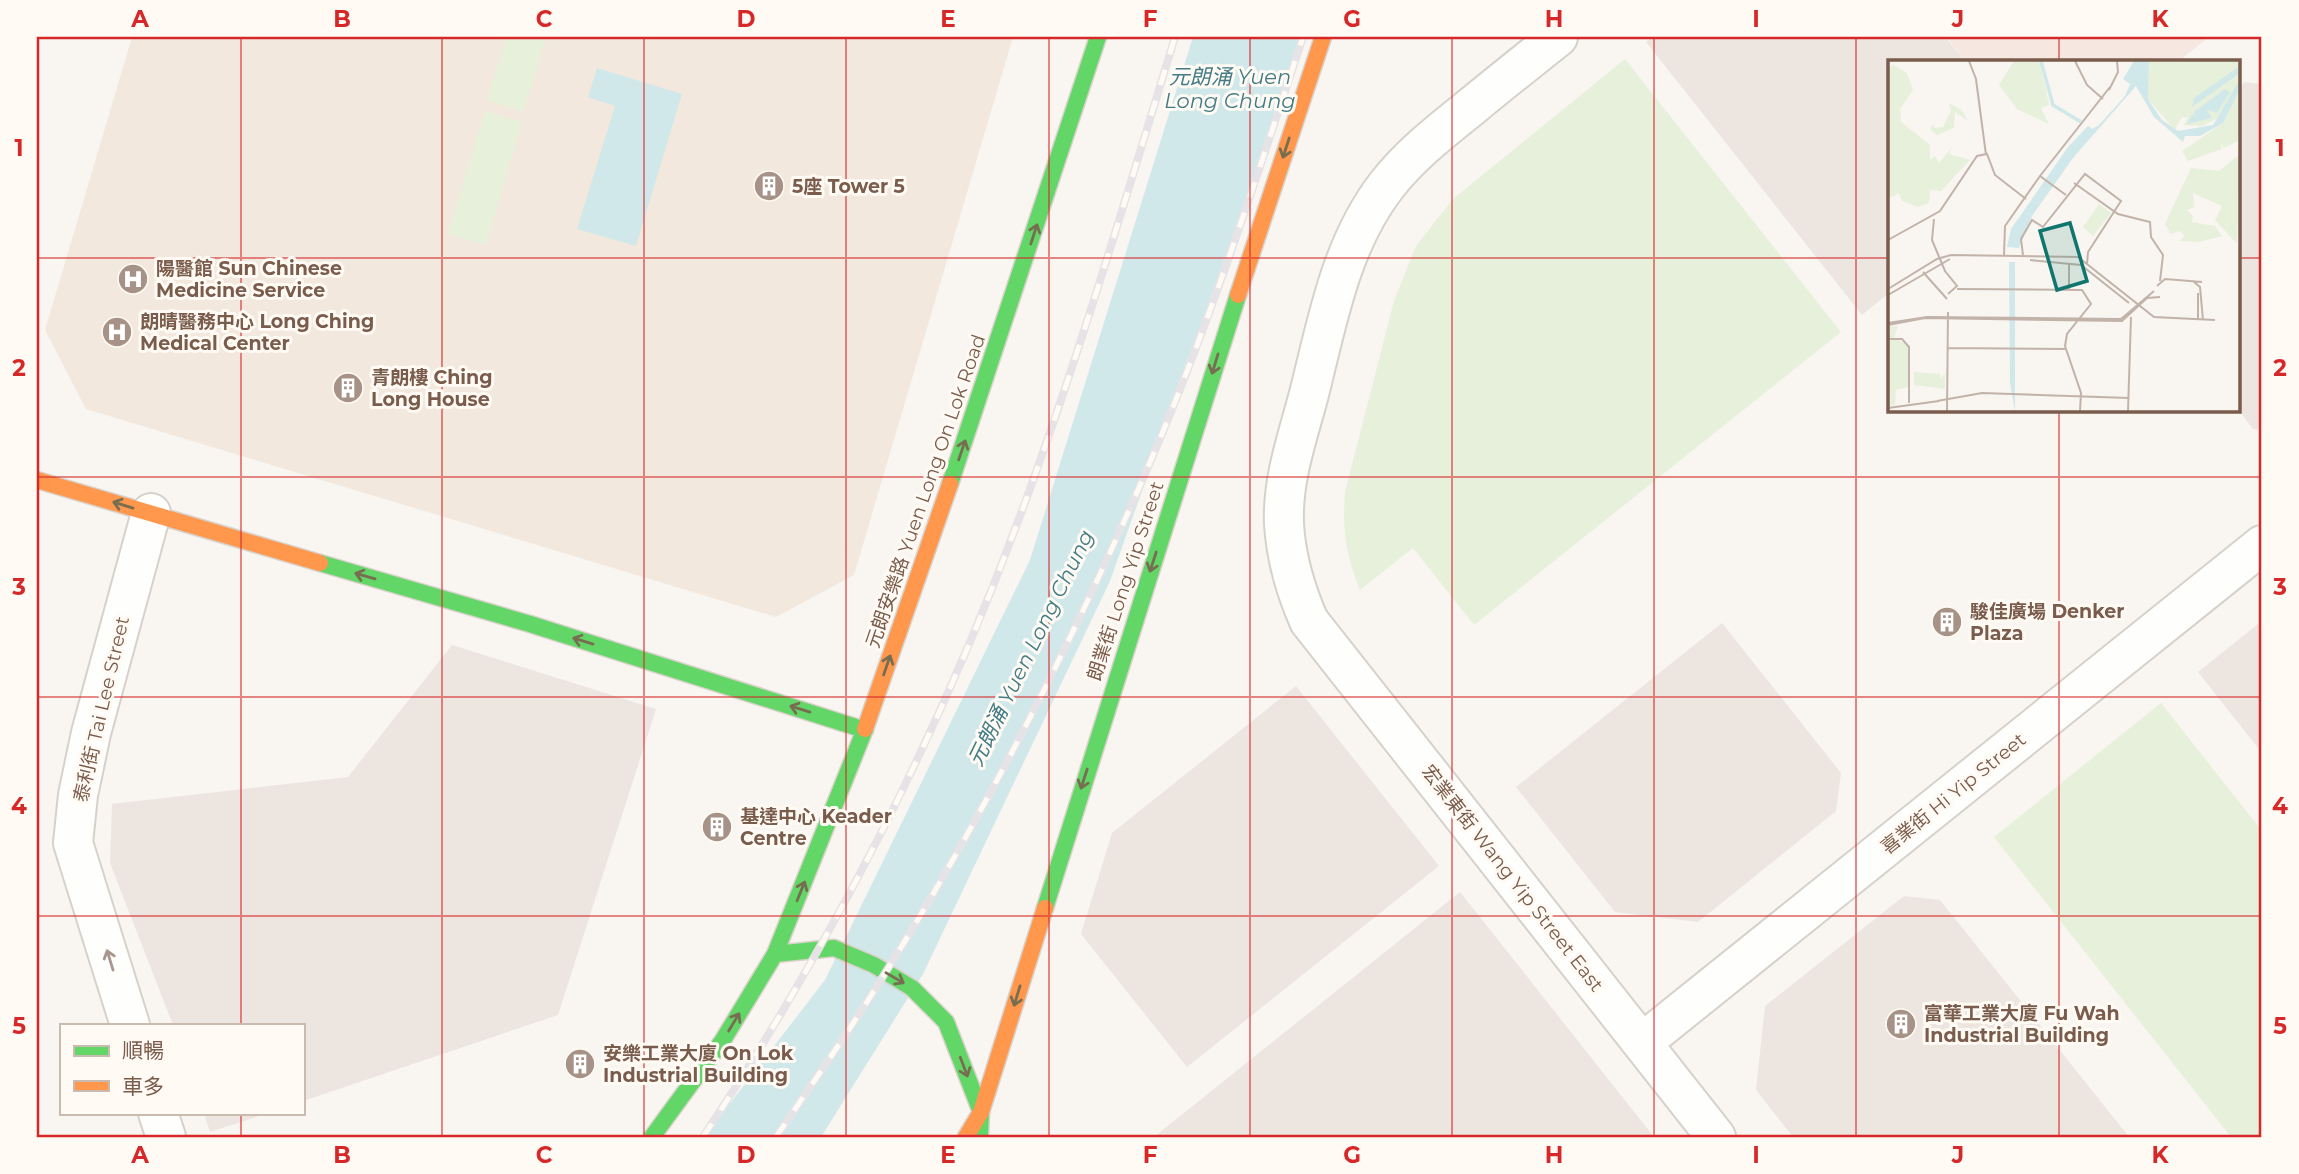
<svg xmlns="http://www.w3.org/2000/svg" width="2299" height="1174" viewBox="0 0 2299 1174" font-family="Montserrat,'Noto Sans TC',sans-serif">
<style>
.residential{fill:#f2e8de}
.commercial{fill:#f6e8e1}
.industrial{fill:#ede5e0}
.green{fill:#e7f0db}
.water{fill:#d0e8ea}
.lines{fill:none;stroke-linecap:round;stroke-linejoin:round}
.street-casing{stroke:#d7d1cb;stroke-width:42}
.fast-casing{stroke:#d9d2cb;stroke-width:19}
.slow-casing{stroke:#d9d2cb;stroke-width:19}
.street{stroke:#fefefd;stroke-width:38}
.fast{stroke:#63d668;stroke-width:16}
.slow{stroke:#ff974d;stroke-width:16}
.rail-casing{stroke:#e6e3e7;stroke-width:8}
.rail{stroke:#fffaf3;stroke-width:5;stroke-dasharray:16;stroke-linecap:butt}
.oneway{stroke:#776e51}
.oneway2{stroke:#a8958b}
.grid{fill:none;stroke:#d62828;stroke-width:2;stroke-opacity:0.55}
.labels{text-anchor:middle;stroke-width:6;stroke-linejoin:round;paint-order:stroke}
.poi-label{font-size:19px;font-weight:bold;fill:#7a5c4d;stroke:#fffaf3;text-anchor:start}
.street-label{font-size:19px;fill:#7a5c4d;stroke:#fffaf3}
.water-label{font-size:21px;font-style:italic;fill:#437c86;stroke:#fffaf3}
.inset-river{fill:none;stroke:#d0e8ea;stroke-width:3.5}
.inset-road{fill:none;stroke:#c2b3aa;stroke-width:2}
.view{fill:#0f766e;fill-opacity:0.15;stroke:#0f766e;stroke-width:3.5}
.inset-edge{fill:none;stroke:#7a5c4d;stroke-width:3.5}
.neatline{fill:none;stroke:#d62828;stroke-width:2.5}
.grid-label{font-size:23px;text-anchor:middle;font-weight:bold;fill:#d62828}
</style>
<rect width="100%" height="100%" fill="#f9f5f0"/>
<path class="residential" d="M132,37H1013L854,575L776,617L86,409L45,330Z"/>
<path class="commercial" d="M1946,37H2209L2179,61H1965Z"/>
<path class="industrial" d="M1653,37H1945L1965,61H1890L1889,293L1862,315L1646,42Z
M2245,82L2262,84V430L2253,429L2238,409V88Z
M2262,621V753L2198,672Z
M1722,623L1841,773L1836,811L1698,922L1615,912L1516,787Z
M452,645L656,709L558,1015L303,1101V1025H173L110,863L112,804L348,777Z
M1296,686L1439,866L1187,1067L1081,934L1112,833Z
M1460,892L1654,1137H1154Z
M1904,896L1940,900L2129,1137H1793L1756,1090L1765,1006Z
M204,1113H268L210,1132Z"/>
<path class="green" d="M506,37H539L546,39L523,112L487,100Z
M1625,59L1841,332L1474,625L1413,548L1360,590C1346,555 1342,530 1345,492L1394,301L1416,246L1453,199Z
M485,111L522,122L486,245L448,234Z
M2161,703L2262,831V1137H2231L1994,837Z"/>
<path class="water" d="M1193,37H1303L1110,581L923,974L821,1137H704L825,980L1030,560Z
M597,68L682,94L636,246L577,229L615,106L588,97Z"/>
<g class="lines">
<g class="street-casing">
<path id="street" d="M1558,37C1529,60 1500,83 1471,107C1441,131 1410,155 1386,186C1340,246 1327,323 1309,394C1298,436 1282,479 1284,524C1286,558 1295,589 1309,621L1716,1137
M130,1025L73,843L78,795L91,733L151,513
M1643,1042L2262,545
M158,1113L166,1137"/>
</g>
<g class="fast-casing">
<path id="fast" d="M950,484L1098,37
M320,563L530,624L865,730
M1045,908L1238,295
M775,954L834,948L874,965L912,988L946,1022L981,1112L980,1135
M652,1137L723,1040L775,954L865,729"/>
</g>
<g class="slow-casing">
<path id="slow" d="M1238,295L1323,37
M37,480L320,563
M865,729L950,484
M966,1137L981,1112L1045,908"/>
</g>
<use href="#street" class="street"/>
<use href="#fast" class="fast"/>
<use href="#slow" class="slow"/>
<g class="rail-casing">
<path id="rail" d="M703,1137C836,937 945,723 1027,497C1082,346 1128,191 1175,37
M776,1137C801,1100 827,1063 852,1025C968,847 1067,656 1151,460C1210,322 1256,179 1303,37"/>
</g>
<use href="#rail" class="rail"/>
</g>
<defs><path id="oneway-shaft" d="M-6 0H5M1.5-3L5.5 0L1.5 3" fill="none" stroke-width="1.6" stroke-linecap="round" stroke-linejoin="round" transform="scale(1.75)"/></defs>
<g class="oneway">
<use href="#oneway-shaft" transform="translate(1286 148) rotate(108)"/>
<use href="#oneway-shaft" transform="translate(1034 234) rotate(-72)"/>
<use href="#oneway-shaft" transform="translate(1215 364) rotate(107)"/>
<use href="#oneway-shaft" transform="translate(962 450) rotate(-71)"/>
<use href="#oneway-shaft" transform="translate(123 505) rotate(-163)"/>
<use href="#oneway-shaft" transform="translate(1153 562) rotate(108)"/>
<use href="#oneway-shaft" transform="translate(365 576) rotate(-164)"/>
<use href="#oneway-shaft" transform="translate(583 641) rotate(-163)"/>
<use href="#oneway-shaft" transform="translate(887 665) rotate(-71)"/>
<use href="#oneway-shaft" transform="translate(800 709) rotate(-163)"/>
<use href="#oneway-shaft" transform="translate(1084 779) rotate(108)"/>
<use href="#oneway-shaft" transform="translate(801 891) rotate(-68)"/>
<use href="#oneway-shaft" transform="translate(895 978) rotate(30)"/>
<use href="#oneway-shaft" transform="translate(1017 996) rotate(107)"/>
<use href="#oneway-shaft" transform="translate(734 1022) rotate(-59)"/>
<use href="#oneway-shaft" transform="translate(964 1067) rotate(69)"/>
</g>
<use class="oneway2" href="#oneway-shaft" transform="translate(110 960) rotate(-107)"/>
<path class="grid" d="M241,37V1025M442,37V1137M644,37V1137M846,37V1137M1049,37V1137M1250,37V1137M1452,37V1137M1654,37V1137M1856,37V1137M2059,37V61M37,258H1890M2238,258H2262M2059,410V1137M37,477H2262M37,697H2262M37,916H2262M241,1113V1137"/>
<defs>
<g id="building-disc" transform="scale(1.575)"><circle r="9.5" fill="#a69286" stroke="#fffaf3"/><path d="M-4-6H4V6H1V3H-1V6H-4ZM-2.5-4.3h1.7v1.8h-1.7ZM.8-4.3h1.7v1.8H.8ZM-2.5-1h1.7V.8h-1.7ZM.8-1h1.7V.8H.8Z" fill="#fff"/></g>
<g id="hospital-disc" transform="scale(1.575)"><circle r="9.5" fill="#a69286" stroke="#fffaf3"/><path d="M-5-5h3v3.5h4V-5h3V5h-3V1.5h-4V5h-3Z" fill="#fff"/></g>
</defs>
<g fill-rule="evenodd">
<use href="#building-disc" x="769" y="186"/>
<use href="#hospital-disc" x="133" y="279"/>
<use href="#hospital-disc" x="117" y="332"/>
<use href="#building-disc" x="348" y="388"/>
<use href="#building-disc" x="1947" y="622"/>
<use href="#building-disc" x="717" y="827"/>
<use href="#building-disc" x="1901" y="1024"/>
<use href="#building-disc" x="580" y="1064"/>
</g>
<g class="labels">
<g class="poi-label">
<text x="792" y="193">5座 Tower 5</text>
<text x="156" y="275">陽醫館 Sun Chinese<tspan x="156" dy="22">Medicine Service</tspan></text>
<text x="140" y="328">朗晴醫務中心 Long Ching<tspan x="140" dy="22">Medical Center</tspan></text>
<text x="371" y="384">青朗樓 Ching<tspan x="371" dy="22">Long House</tspan></text>
<text x="1970" y="618">駿佳廣場 Denker<tspan x="1970" dy="22">Plaza</tspan></text>
<text x="740" y="823">基達中心 Keader<tspan x="740" dy="22">Centre</tspan></text>
<text x="1924" y="1020">富華工業大廈 Fu Wah<tspan x="1924" dy="22">Industrial Building</tspan></text>
<text x="603" y="1060">安樂工業大廈 On Lok<tspan x="603" dy="22">Industrial Building</tspan></text>
</g>
<g class="street-label">
<text transform="translate(925 491) rotate(-71)" y="7">元朗安樂路 Yuen Long On Lok Road</text>
<text transform="translate(1125 581) rotate(-72)" y="7">朗業街 Long Yip Street</text>
<text transform="translate(101 709) rotate(-77)" y="7">泰利街 Tai Lee Street</text>
<text transform="translate(1953 793) rotate(-39)" y="7">喜業街 Hi Yip Street</text>
<text transform="translate(1513 878) rotate(52)" y="7">宏業東街 Wang Yip Street East</text>
</g>
<g class="water-label">
<text x="1230" y="84">元朗涌 Yuen<tspan x="1230" dy="24">Long Chung</tspan></text>
<text transform="translate(1031 648) rotate(-64)" y="7">元朗涌 Yuen Long Chung</text>
</g>
</g>
<g transform="translate(1888 60)">
<rect width="352" height="352" fill="#f9f5f0"/>
<path d="M126,1H152L161,45L153,48L161,64L129,49L111,25ZM261,1H352V19L334,56L314,66L296,65L300,57L293,58L287,70L260,39ZM5,5L19,13L25,30L12,49L13,62L42,85V100L47,96L51,103L64,87L61,94L82,100L53,131L42,130L41,143L30,147L14,141L11,133L0,139V7ZM352,29V80L336,88L332,82L334,89L300,101L294,91L335,63ZM61,43L74,50L80,61L67,52L66,68L49,75L42,69L46,64V68L55,67L63,51ZM352,94L349,184L327,160L334,146L305,133L306,147L299,150L305,156L304,162L327,166L334,176L311,182L292,181L297,175L291,171L283,174L277,164L303,108L331,111ZM211,144L223,153L205,176L195,167ZM10,266L6,277L20,286V327L8,330L7,345L0,346V267ZM26,312L52,314V319L57,314V329L26,325Z" fill="#e7f0db"/>
<path d="M246,1H261L260,39L274,60L290,71L325,65L352,19V29L335,63L312,76H297L295,82L266,57L248,26L185,98L144,156L131,188L119,187L123,169L180,87L200,66L204,69L211,65L237,36L242,24L235,19ZM352,6V13L304,47L306,38ZM337,29L342,32L329,53L319,50L324,58L299,64L304,54L307,57L306,52ZM121,202H127V351L122,324Z" fill="#d0e8ea"/>
<path class="inset-river" d="M153,1L165,45L193,62"/>
<path class="inset-road" d="M81,1L88,19L98,95M187,1L199,25L215,39M221,30L230,12L229,1M186,123L230,154L262,162L263,177L275,195L272,221M178,135L152,116L222,27M46,159L44,180L57,211L69,226L60,234M0,180L52,151L89,96L99,94L107,115L138,139M116,195L117,166L152,116M135,195L133,179L144,160L155,167L197,114L233,141L200,192L199,204M142,200L193,205L241,243M35,212L59,239M306,222L312,227L315,260M269,226L277,219L314,222M0,229L49,199L63,195L190,197L266,257L327,260M69,229L194,230L203,244L179,274L177,286L193,333L192,351M181,229V203M310,233V260M0,235L62,199M0,263L39,257L233,259L266,231M0,265L37,258L234,261L259,238L272,237M0,279H14L21,287V343M59,288L177,289M49,341L94,333L241,338M0,348L51,341M59,351L60,252M240,351L243,257"/>
<path class="view" d="M182,163L199,221L169,230L152,171Z"/>
<rect width="352" height="352" class="inset-edge"/>
</g>
<rect width="2299" height="1174" fill="none" stroke="#fffaf3" stroke-width="77"/>
<rect x="60" y="1024" width="245" height="91" fill="#fffaf3" stroke="#cabbb1" stroke-width="2"/>
<rect x="74" y="1046" width="35" height="10" fill="#63d668" stroke="#cabbb1" stroke-width="2"/>
<text x="122" y="1058" font-size="21" fill="#7a5c4d">順暢</text>
<rect x="74" y="1081" width="35" height="10" fill="#ff974d" stroke="#cabbb1" stroke-width="2"/>
<text x="122" y="1094" font-size="21" fill="#7a5c4d">車多</text>
<rect x="38" y="38" width="2222" height="1098" class="neatline"/>
<g class="grid-label">
<text x="140" y="27">A</text>
<text x="342" y="27">B</text>
<text x="544" y="27">C</text>
<text x="746" y="27">D</text>
<text x="948" y="27">E</text>
<text x="1150" y="27">F</text>
<text x="1352" y="27">G</text>
<text x="1554" y="27">H</text>
<text x="1756" y="27">I</text>
<text x="1958" y="27">J</text>
<text x="2160" y="27">K</text>
<text x="19" y="156">1</text>
<text x="2280" y="156">1</text>
<text x="19" y="376">2</text>
<text x="2280" y="376">2</text>
<text x="19" y="595">3</text>
<text x="2280" y="595">3</text>
<text x="19" y="814">4</text>
<text x="2280" y="814">4</text>
<text x="19" y="1034">5</text>
<text x="2280" y="1034">5</text>
<text x="140" y="1163">A</text>
<text x="342" y="1163">B</text>
<text x="544" y="1163">C</text>
<text x="746" y="1163">D</text>
<text x="948" y="1163">E</text>
<text x="1150" y="1163">F</text>
<text x="1352" y="1163">G</text>
<text x="1554" y="1163">H</text>
<text x="1756" y="1163">I</text>
<text x="1958" y="1163">J</text>
<text x="2160" y="1163">K</text>
</g>
</svg>
